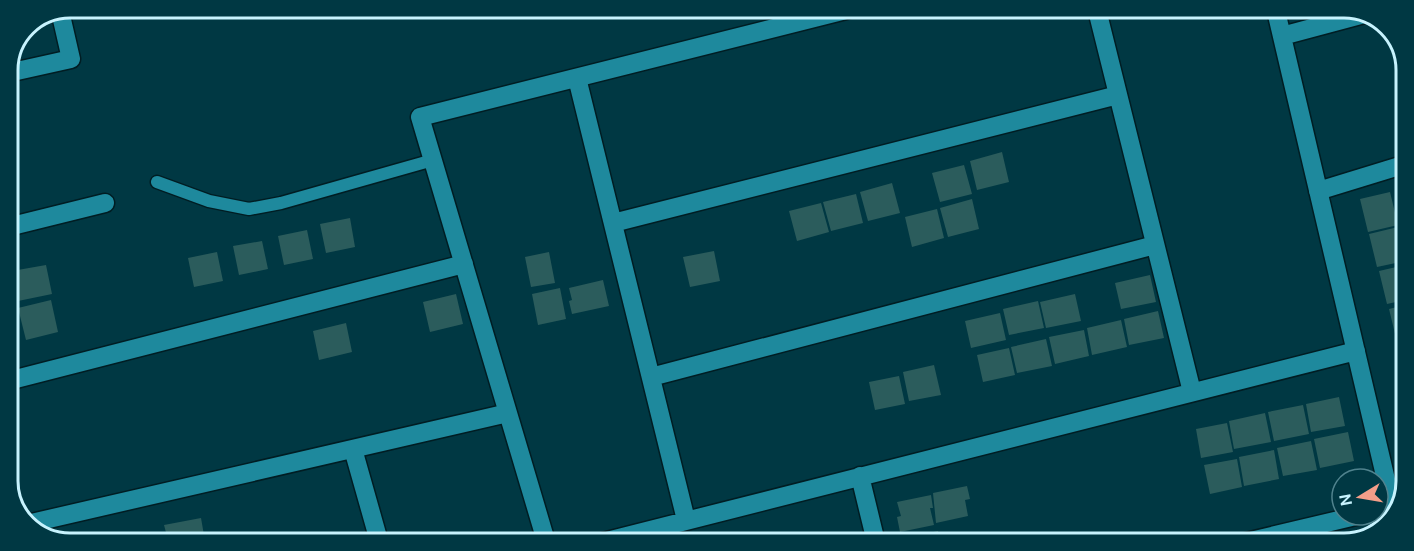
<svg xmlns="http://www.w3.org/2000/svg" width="1414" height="551" viewBox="0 0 1414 551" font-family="'DM Sans',sans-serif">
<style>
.building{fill:#2b5c5c}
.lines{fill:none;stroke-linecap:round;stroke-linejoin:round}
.service-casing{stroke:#001d23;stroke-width:15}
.minor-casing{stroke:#001d23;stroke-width:21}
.service{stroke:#1e899d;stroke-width:12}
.minor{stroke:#1e899d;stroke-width:18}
.rim{fill:none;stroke:#c7f3fe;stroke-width:3}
</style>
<rect width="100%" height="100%" fill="#003843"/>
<path class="building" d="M1002,152L1009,182L977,190L970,161Z
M964,165L972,194L940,202L932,173Z
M892,183L900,213L868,221L860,192Z
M1405,189V219H1403L1396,191Z
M1390,192L1398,225L1368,232L1360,199Z
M856,194L863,223L831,231L823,202Z
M972,199L979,229L948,237L940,208Z
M821,203L829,232L797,241L789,211Z
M937,209L944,238L912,247L905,217Z
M350,218L355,247L326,253L320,224Z
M1398,227L1405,261L1377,267L1369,234Z
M307,230L313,259L284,265L278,236Z
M262,241L268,269L239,275L233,246Z
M714,251L720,281L690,287L683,257Z
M217,252L223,281L194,287L188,258Z
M549,252L555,283L531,287L525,257Z
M46,265L52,294L18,301L12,271Z
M1405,265V300L1387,304L1379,271Z
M1150,275L1156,302L1121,309L1115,283Z
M603,280L609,306L572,314L569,301L572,300L569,288Z
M560,288L566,319L538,325L532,294Z
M456,294L463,324L430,332L423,302Z
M1075,294L1081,321L1046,328L1040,302Z
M51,300L58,332L26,340L18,308Z
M1038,301L1044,328L1009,335L1003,309Z
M1405,305L1404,341L1397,342L1389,309Z
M1158,311L1164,338L1129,345L1124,319Z
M1000,313L1006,340L971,348L965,321Z
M1121,320L1127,347L1092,355L1087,328Z
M346,323L352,352L319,360L313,331Z
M1084,330L1089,356L1055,364L1049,337Z
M1046,339L1052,366L1017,373L1011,347Z
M1404,343V370H1403L1397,345Z
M1009,348L1015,375L983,382L977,355Z
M934,365L941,395L909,401L903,372Z
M899,376L905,404L875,410L869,382Z
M1339,397L1345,426L1311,432L1306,404Z
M1303,405L1309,434L1274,441L1268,412Z
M1265,413L1271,442L1234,449L1229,421Z
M1227,423L1233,452L1201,458L1196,429Z
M1348,432L1354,461L1320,468L1314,439Z
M1311,441L1317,470L1283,476L1277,448Z
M1274,450L1279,479L1244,486L1239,457Z
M1237,459L1242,487L1210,494L1204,465Z
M967,486L970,499L965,500L968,516L936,523L933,493Z
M931,495L933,508H930L934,525L900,532L897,517L901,516L897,502Z
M201,518L205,541L168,540L164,525Z
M938,531L940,542H906L905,538Z"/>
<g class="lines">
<g class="service-casing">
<path id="service" d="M157,182L209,201L249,209L281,203L433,160"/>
</g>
<g class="minor-casing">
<path id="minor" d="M1097,10L1192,392
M1276,11L1394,514
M1282,36L1368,13
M8,73L71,59L60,11
M577,78L686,520
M1318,191L1406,164
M613,223L1118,95
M8,227L105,203
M651,377L1155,245
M8,381L464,264
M353,449L379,541
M860,476L876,542
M27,524L508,413
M546,541L420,117L846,10
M603,542L1356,351
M1242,543L1360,515"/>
</g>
<use href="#service" class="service"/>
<use href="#minor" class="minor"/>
</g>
<path d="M0 0H1414V551H0ZM70 18H1344A52 52 0 0 1 1396 70V481A52 52 0 0 1 1344 533H70A52 52 0 0 1 18 481V70A52 52 0 0 1 70 18Z" fill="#003843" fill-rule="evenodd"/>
<path class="rim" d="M70 18H1344A52 52 0 0 1 1396 70V481A52 52 0 0 1 1344 533H70A52 52 0 0 1 18 481V70A52 52 0 0 1 70 18Z"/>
<g transform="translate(1360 497) rotate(259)"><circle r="28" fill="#003843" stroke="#50838e" stroke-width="1.5"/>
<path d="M0-4.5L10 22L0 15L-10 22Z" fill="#f49e89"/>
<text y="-9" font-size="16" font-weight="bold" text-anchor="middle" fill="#c7f3fe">N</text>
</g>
</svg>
